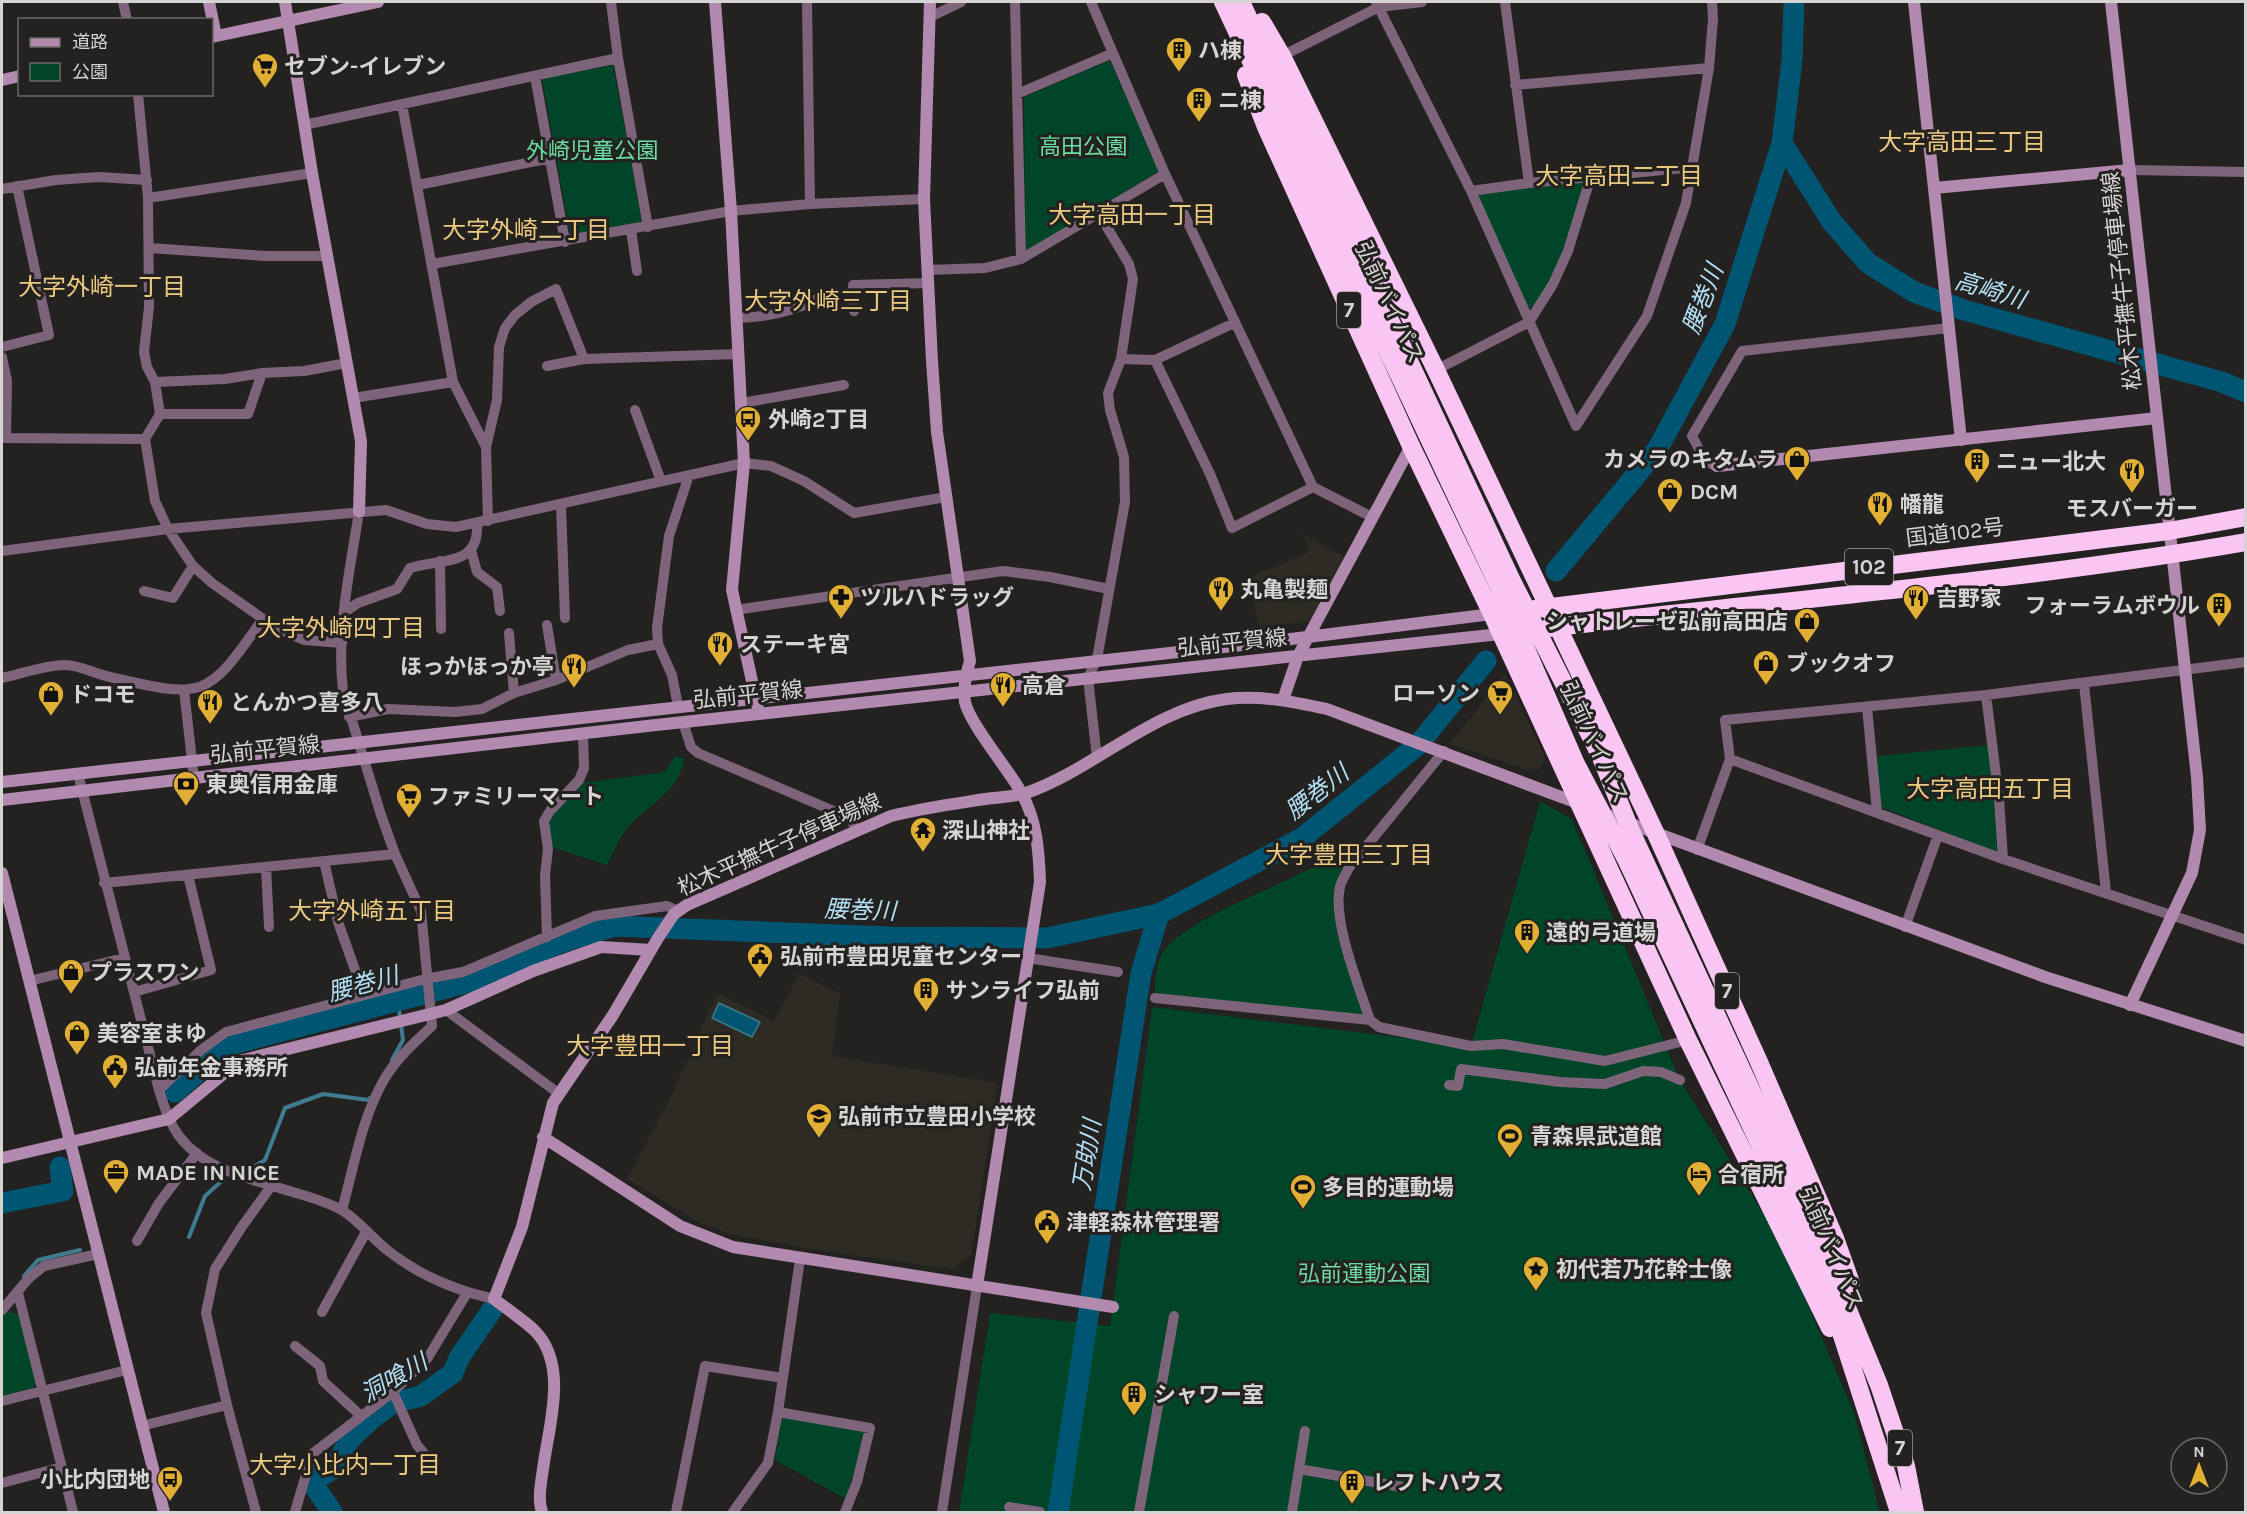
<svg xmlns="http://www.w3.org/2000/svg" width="2247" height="1514" viewBox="0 0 2247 1514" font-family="Karla,'Noto Sans JP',sans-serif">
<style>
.built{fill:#2e2b24}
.green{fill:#004528}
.water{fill:#005672;stroke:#407c8f;stroke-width:1.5}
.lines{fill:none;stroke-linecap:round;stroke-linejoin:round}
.stream{stroke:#407c8f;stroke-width:4}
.river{stroke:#005672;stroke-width:21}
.street{stroke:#7e647b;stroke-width:10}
.secondary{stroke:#b289af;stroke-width:12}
.highway{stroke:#f9c6f4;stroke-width:18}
.labels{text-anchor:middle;stroke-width:6;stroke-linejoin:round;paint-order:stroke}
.shield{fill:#232220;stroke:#a09f9d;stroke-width:1.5}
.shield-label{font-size:21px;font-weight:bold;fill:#d5d4d3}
.poi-label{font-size:22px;font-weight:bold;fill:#d5d4d3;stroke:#232220;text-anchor:start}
.park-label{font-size:22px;fill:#6cdca0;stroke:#232220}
.street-label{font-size:22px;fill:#d5d4d3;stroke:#232220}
.neighbourhood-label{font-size:24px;fill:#ecca80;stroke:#232220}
.water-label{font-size:24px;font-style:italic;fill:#b3dff4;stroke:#232220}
</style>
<rect width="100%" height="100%" fill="#232220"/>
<path class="built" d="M1303,535L1344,556L1310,622L1259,627L1253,597L1245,580L1310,551Z
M1505,674L1545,757V761L1539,769H1526L1450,744Z
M799,974L840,993L832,1056L998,1083L971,1256L952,1269L830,1252L734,1235L701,1224L627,1179L670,1099L717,994L774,1021Z"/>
<path class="green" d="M1110,60L1159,171L1025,252L1024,97Z
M613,65L642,222L570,235L542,78Z
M1582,181L1586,185C1578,209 1550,299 1529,309L1476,194Z
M1989,745L1999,850L1996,852L1881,807L1876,756Z
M675,756L685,759C677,793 651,803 630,825C619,836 614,853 607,865L554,848L547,835V828L554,812L581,783L665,772Z
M1540,801L1572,819L1680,1080L1781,1242L1854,1413L1880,1512H959L990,1313L1110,1326L1152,1007L1471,1046Z
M1347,843L1356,847V861L1348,869L1340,911L1370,1020L1155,998C1155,985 1155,969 1160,957C1175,924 1275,888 1309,869C1323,862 1334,851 1347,843Z
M9,1311L19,1315L36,1384L33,1388L2,1396V1316Z
M782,1417L866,1431L846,1499L775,1460Z"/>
<path class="water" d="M719,1003L760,1022L752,1037L712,1018Z"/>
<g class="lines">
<path class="stream" d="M392,1060L403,1040L398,1001
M248,1170L265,1160L285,1108L323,1094L369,1100L370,1098
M189,1237L205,1196L224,1179
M24,1276L38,1260L80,1250"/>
<path class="river" d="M1782,143L1832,222L1868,263L1914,292L1964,310L2222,382L2246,392
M1556,571L1657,450L1725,324L1782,143L1792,60L1794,2
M175,1092L229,1045L473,981L560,943L614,926L888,937L1047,938L1159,914L1302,838L1418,745L1486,661
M2,1203L63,1191L60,1167
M332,1512L313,1484L314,1480L335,1468L349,1440L374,1417L393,1403L421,1396L453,1373L459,1358L492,1310
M1058,1512L1141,973L1159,914"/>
<path class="street" d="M123,2L127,20
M611,2L618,58L648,227
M807,2L810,204
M1015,2L1021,259
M1091,2L1165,174L1313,487L1372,517
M1376,2L1471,191L1576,426L1647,316L1686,203L1709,68L1713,19L1712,2
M1505,2L1529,183
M930,17L961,2
M1282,56L1379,7L1422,2
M535,76L565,242
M1515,85L1709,68
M138,94L148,198L149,307L144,352L147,367L155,382L160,414L145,439L155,501L168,529L193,566L212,583L276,628L304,640L342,643
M1017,94L1113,53
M402,104L453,382L486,447
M304,125L618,58
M2130,170L2246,172
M418,185L551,158
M2,189L56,180L99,177L147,180
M1471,191L1529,183L1694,167
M148,198L312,173
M631,230L637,271
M149,248L266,256H327
M432,264L731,211L810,204L924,199
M928,270L985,268L1021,259L1165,174
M854,311L853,285L929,283
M737,318C770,317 795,311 823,296
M2,347L49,335L17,186
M2,357L7,381L6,438
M1121,359L1155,360L1234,323
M1155,360L1210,474L1232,528L1313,487
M547,366L584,359
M1436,370L1529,322L1553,284L1568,251L1591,176
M155,382L225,379L262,373
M353,398L453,382
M742,403L844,385
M635,410L661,481
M160,414H248L262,373L304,371L347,363
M2,438L145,439
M1717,466L1706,462L1692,436L1742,351L1949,328
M561,505L565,618
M488,521L486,447L497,400L499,347L505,328L515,315L531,302L556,289L584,359L739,354
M471,550L477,572L497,587L500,611
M2,551L168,529L386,510L427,524L456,527L744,463L771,466L804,481L854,513L946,497
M440,561L441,629
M144,591L173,598L193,566
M735,610L1003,571L1050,577L1109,589
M346,611L358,603L397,589L410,568C440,558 480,568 477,523
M547,625L556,680
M509,633L514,693
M2,678C21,674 45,665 65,665C79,665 96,674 110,677C204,699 207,699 262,620
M2084,684L2106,892
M184,690L194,778
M1986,695L1999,799L2003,859
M678,706L672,675L658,644L657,628L669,536L689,475
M1867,707L1877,812
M349,717L388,709L455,712L482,709L514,693L556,680L628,650L658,644
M683,722L691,747L698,753L850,818L857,831
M1097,758L1088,678L1097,659L1125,502L1124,457L1110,410L1108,393L1121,359L1133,279L1129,264L1099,214
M1730,759L2003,859L2246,940
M78,774L159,1090C164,1106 169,1122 179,1136C206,1172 256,1180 296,1193C312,1198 328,1202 343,1211C361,1222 373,1240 391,1253C421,1276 458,1291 494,1299
M1697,850L1730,759L1725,720L1986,695L2246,662
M324,861L338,922L364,995
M266,867L269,927
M104,883L395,854
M1905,927L1938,835
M547,937L545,875L548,849L544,821L550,811L579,780L584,768L583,733
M1028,958L1118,972
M29,981L124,958
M134,992L211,970L188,875
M1155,998L1370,1020L1379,1027L1471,1046L1503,1044L1605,1061L1688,1040
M446,1010L558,1093
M1370,1020C1359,987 1332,920 1340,887C1341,881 1346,875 1348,869L1444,751
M1449,1085L1458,1086L1461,1069L1560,1082L1605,1084L1643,1071L1661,1072L1680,1080
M159,1090L201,1050L226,1032L425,979L463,972L595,916L667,906L678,911
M342,1210C354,1166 362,1117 385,1078C397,1058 415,1042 432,1026L421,911L395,854L381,815L343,691C336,633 350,569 359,512
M137,1241L159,1203L197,1153
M800,1259L778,1412L870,1428L857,1482L845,1512
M18,1293L73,1512
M2,1310L29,1278L44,1266L98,1254
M322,1312L366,1232
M295,1346L320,1366L323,1381L361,1416
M393,1392L417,1445L431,1462
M2,1401L127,1370
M141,1426L227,1405
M1305,1431L1299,1469L1402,1487
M2,1483L62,1467
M1009,1507L1040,1512
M256,1512L227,1405L206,1313L215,1269L241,1228L272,1185
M295,1512L312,1454L393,1392L427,1359L467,1293
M676,1512L705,1366L783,1378
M733,1512L768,1463L778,1412
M942,1512L977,1286
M1139,1512L1174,1316
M1292,1512L1299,1469"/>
<path class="secondary" d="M209,2L216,36
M285,2L312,173L361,441L359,512
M715,2L731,211L744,463L732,590L759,713
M930,2L924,199L932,361L937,432L970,661C966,674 963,688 965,702C970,724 1009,770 1021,792C1037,820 1039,852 1040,882L977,1286
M1914,2L1961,440
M2111,2L2197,777L2200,830L2192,873L2130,1005
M212,37L378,2
M2,80L20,76
M1934,188L2130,170
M1717,466L2157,418
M1283,700L1298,656L1411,446
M2,782L1251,644L1492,614
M2,800L647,726L1500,634
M1599,812L2045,977L2246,1041
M2,873L164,1512
M543,1137L680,1226L733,1247L1113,1307
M2,1158L169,1119L239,1061L446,1010L533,971L601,947L651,950
M542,1512C537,1498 542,1478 544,1462C550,1422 568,1363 534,1330C522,1319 507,1309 494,1299L522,1227L553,1103L613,1015L658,938L674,914L687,905L891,816C922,808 953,804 985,799C998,797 1013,797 1026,793C1095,769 1153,708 1227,699C1261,695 1294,702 1327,709L1580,804"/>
<path class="highway" d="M1223,2L1500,589L1576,764L1626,859L1826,1286L1899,1512
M1241,2L1512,581L1600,755L1630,829L1805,1206L1879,1385L1906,1466L1915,1512
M1262,22L1282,56L1436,370L1656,834L1759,1062L1835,1238L1851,1283
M1246,75L1266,127L1411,446L1492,614L1688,1040L1830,1328
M1535,609L2169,531L2246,517
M1548,628C1780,600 2015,582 2246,542"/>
</g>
<defs>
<g id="building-pin" transform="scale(1.35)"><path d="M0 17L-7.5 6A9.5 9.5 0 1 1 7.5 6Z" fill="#e1af34" stroke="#232220"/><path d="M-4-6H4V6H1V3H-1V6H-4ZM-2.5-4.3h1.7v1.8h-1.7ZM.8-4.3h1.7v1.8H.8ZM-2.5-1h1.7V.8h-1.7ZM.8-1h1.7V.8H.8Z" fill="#111"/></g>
<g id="supermarket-pin" transform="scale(1.35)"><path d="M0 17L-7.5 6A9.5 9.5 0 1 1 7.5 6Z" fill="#e1af34" stroke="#232220"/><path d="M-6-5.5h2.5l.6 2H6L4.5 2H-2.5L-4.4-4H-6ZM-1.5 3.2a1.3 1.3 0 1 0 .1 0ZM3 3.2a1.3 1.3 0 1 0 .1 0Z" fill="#111"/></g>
<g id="bus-pin" transform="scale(1.35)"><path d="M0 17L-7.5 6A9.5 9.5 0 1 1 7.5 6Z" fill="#e1af34" stroke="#232220"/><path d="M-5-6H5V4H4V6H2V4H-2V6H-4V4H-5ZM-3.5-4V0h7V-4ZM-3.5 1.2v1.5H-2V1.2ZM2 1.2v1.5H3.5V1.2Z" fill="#111"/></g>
<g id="shop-pin" transform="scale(1.35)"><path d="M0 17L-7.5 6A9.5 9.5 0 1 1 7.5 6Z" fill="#e1af34" stroke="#232220"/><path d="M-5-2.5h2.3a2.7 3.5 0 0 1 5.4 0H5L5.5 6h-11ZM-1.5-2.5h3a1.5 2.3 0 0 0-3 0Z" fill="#111"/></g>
<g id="restaurant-pin" transform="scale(1.35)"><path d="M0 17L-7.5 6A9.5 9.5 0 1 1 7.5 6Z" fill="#e1af34" stroke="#232220"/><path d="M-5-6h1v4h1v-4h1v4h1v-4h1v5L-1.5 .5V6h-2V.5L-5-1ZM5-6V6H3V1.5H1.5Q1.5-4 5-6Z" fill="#111"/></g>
<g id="pharmacy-pin" transform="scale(1.35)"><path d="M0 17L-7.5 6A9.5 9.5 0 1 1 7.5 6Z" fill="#e1af34" stroke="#232220"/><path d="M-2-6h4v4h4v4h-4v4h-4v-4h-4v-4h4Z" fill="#111"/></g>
<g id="bank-pin" transform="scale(1.35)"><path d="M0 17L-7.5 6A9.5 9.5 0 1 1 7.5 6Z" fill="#e1af34" stroke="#232220"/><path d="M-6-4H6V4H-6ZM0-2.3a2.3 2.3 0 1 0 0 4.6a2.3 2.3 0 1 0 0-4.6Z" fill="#111"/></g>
<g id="temple-pin" transform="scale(1.35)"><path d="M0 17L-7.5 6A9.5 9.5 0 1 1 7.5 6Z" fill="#e1af34" stroke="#232220"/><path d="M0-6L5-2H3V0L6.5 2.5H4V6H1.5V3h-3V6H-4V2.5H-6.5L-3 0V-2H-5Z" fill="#111"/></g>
<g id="civic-pin" transform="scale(1.35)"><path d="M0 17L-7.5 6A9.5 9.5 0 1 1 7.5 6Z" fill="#e1af34" stroke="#232220"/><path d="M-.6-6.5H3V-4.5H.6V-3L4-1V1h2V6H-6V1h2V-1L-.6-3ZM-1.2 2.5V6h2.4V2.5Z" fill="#111"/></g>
<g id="school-pin" transform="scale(1.35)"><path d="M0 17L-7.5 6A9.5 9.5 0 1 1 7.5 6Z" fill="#e1af34" stroke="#232220"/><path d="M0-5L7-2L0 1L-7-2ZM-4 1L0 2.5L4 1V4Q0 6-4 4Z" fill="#111"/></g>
<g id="stadium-pin" transform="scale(1.35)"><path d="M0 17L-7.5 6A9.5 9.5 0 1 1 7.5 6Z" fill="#e1af34" stroke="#232220"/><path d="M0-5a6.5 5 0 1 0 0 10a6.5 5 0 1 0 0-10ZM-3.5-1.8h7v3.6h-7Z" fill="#111"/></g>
<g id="office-pin" transform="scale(1.35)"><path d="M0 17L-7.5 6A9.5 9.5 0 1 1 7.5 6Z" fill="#e1af34" stroke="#232220"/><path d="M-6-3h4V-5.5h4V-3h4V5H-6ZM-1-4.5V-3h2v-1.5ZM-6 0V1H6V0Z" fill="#111"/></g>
<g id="hotel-pin" transform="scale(1.35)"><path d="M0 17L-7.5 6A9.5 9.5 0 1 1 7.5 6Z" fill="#e1af34" stroke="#232220"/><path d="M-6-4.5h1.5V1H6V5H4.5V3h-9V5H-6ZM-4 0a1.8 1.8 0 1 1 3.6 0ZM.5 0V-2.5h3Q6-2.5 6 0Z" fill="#111"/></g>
<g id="sight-pin" transform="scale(1.35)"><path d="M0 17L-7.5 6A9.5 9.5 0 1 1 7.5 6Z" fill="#e1af34" stroke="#232220"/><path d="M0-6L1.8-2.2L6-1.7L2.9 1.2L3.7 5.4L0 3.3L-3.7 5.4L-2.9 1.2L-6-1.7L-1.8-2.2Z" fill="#111"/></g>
</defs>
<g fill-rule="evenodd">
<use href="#building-pin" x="1179" y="50"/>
<use href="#supermarket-pin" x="265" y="66"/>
<use href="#building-pin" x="1199" y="100"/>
<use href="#bus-pin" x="748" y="419"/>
<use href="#shop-pin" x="1797" y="459"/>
<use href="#building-pin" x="1977" y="461"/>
<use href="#restaurant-pin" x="2132" y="471"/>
<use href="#shop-pin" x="1670" y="491"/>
<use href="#restaurant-pin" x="1880" y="504"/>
<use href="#restaurant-pin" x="1221" y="589"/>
<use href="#pharmacy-pin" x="841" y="597"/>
<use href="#restaurant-pin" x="1916" y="598"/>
<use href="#building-pin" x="2219" y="605"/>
<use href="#shop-pin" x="1807" y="621"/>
<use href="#restaurant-pin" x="720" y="644"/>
<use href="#shop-pin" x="1766" y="663"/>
<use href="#restaurant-pin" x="574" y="666"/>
<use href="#restaurant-pin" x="1003" y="685"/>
<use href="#supermarket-pin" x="1500" y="693"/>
<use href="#shop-pin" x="51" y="694"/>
<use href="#restaurant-pin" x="210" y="702"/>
<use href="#bank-pin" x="186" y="784"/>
<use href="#supermarket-pin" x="409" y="796"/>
<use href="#temple-pin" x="923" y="830"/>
<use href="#building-pin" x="1527" y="932"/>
<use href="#civic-pin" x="760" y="956"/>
<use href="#shop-pin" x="71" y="972"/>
<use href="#building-pin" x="926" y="990"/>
<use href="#shop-pin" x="77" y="1033"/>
<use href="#civic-pin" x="115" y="1067"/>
<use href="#school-pin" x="819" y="1116"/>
<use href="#stadium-pin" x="1510" y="1136"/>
<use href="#office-pin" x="116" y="1172"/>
<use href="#hotel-pin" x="1699" y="1174"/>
<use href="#stadium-pin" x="1303" y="1187"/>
<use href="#civic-pin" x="1047" y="1222"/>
<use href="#sight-pin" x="1536" y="1269"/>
<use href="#building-pin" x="1134" y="1394"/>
<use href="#bus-pin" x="170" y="1479"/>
<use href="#building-pin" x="1352" y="1482"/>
</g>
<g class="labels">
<g class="shield">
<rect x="1337" y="292" width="24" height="36" rx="4.5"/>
<rect x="1845" y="549" width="48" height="36" rx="4.5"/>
<rect x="1715" y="973" width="24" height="36" rx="4.5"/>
<rect x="1888" y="1430" width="24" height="36" rx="4.5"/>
</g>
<g class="shield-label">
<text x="1349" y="317">7</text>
<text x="1869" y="574">102</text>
<text x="1727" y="998">7</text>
<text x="1900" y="1455">7</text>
</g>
<g class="poi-label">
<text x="1198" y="58">ハ棟</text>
<text x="284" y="74">セブン-イレブン</text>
<text x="1218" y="108">ニ棟</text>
<text x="768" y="427">外崎2丁目</text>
<text x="1778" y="467" text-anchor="end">カメラのキタムラ</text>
<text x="1996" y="469">ニュー北大</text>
<text x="1690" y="499">DCM</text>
<text x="1900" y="512">幡龍</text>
<text x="2132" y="516" text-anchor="middle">モスバーガー</text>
<text x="1240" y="597">丸亀製麺</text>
<text x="860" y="605">ツルハドラッグ</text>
<text x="1936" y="606">吉野家</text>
<text x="2200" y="613" text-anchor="end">フォーラムボウル</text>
<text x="1788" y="629" text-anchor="end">シャトレーゼ弘前高田店</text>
<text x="740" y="652">ステーキ宮</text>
<text x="1786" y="671">ブックオフ</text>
<text x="554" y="674" text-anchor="end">ほっかほっか亭</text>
<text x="1022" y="693">高倉</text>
<text x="1480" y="701" text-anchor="end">ローソン</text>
<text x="70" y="702">ドコモ</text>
<text x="230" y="710">とんかつ喜多八</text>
<text x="206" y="792">東奥信用金庫</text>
<text x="428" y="804">ファミリーマート</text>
<text x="942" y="838">深山神社</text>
<text x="1546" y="940">遠的弓道場</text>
<text x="780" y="964">弘前市豊田児童センター</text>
<text x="90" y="980">プラスワン</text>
<text x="946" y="998">サンライフ弘前</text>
<text x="97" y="1041">美容室まゆ</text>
<text x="134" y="1075">弘前年金事務所</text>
<text x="838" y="1124">弘前市立豊田小学校</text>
<text x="1530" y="1144">青森県武道館</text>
<text x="136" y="1180">MADE IN NICE</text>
<text x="1718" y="1182">合宿所</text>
<text x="1322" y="1195">多目的運動場</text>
<text x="1066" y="1230">津軽森林管理署</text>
<text x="1556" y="1277">初代若乃花幹士像</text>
<text x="1154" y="1402">シャワー室</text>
<text x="150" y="1487" text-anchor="end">小比内団地</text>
<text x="1372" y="1490">レフトハウス</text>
</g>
<g class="park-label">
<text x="1083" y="154">高田公園</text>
<text x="592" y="158">外崎児童公園</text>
<text x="1364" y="1281">弘前運動公園</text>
</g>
<g class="street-label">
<text transform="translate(2121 281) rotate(-96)" y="8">松木平撫牛子停車場線</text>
<text transform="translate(1390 302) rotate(65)" y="8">弘前バイパス</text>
<text transform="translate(1955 532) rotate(-7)" y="8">国道102号</text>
<text transform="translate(1232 642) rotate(-6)" y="8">弘前平賀線</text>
<text transform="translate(748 694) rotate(-6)" y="8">弘前平賀線</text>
<text transform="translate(1595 742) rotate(65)" y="8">弘前バイパス</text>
<text transform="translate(265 749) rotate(-6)" y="8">弘前平賀線</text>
<text transform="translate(779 844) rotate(-24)" y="8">松木平撫牛子停車場線</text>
<text transform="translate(1832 1248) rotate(67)" y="8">弘前バイパス</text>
</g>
<g class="neighbourhood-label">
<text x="1962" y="150">大字高田三丁目</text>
<text x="1619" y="184">大字高田二丁目</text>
<text x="1132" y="223">大字高田一丁目</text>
<text x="526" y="238">大字外崎二丁目</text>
<text x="102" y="295">大字外崎一丁目</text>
<text x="828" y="309">大字外崎三丁目</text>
<text x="341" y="636">大字外崎四丁目</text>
<text x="1990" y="797">大字高田五丁目</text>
<text x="1349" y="863">大字豊田三丁目</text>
<text x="372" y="919">大字外崎五丁目</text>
<text x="650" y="1054">大字豊田一丁目</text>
<text x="345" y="1473">大字小比内一丁目</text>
</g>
<g class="water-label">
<text transform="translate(1990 290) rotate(17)" y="8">高崎川</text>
<text transform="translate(1703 299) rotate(-69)" y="8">腰巻川</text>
<text transform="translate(1317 792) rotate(-38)" y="8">腰巻川</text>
<text transform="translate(860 910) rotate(2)" y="8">腰巻川</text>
<text transform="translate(363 984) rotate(-15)" y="8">腰巻川</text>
<text transform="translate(1087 1155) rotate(-81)" y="8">万助川</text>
<text transform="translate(394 1378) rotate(-30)" y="8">洞喰川</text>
</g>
</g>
<rect width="2247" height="1514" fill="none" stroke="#d5d4d3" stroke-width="6"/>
<rect x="18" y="18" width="195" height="78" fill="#232220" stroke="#6a6968" stroke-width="1.5"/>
<rect x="30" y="38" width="30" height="9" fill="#b289af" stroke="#6a6968" stroke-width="1.5"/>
<text x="72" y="48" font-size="18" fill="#d5d4d3">道路</text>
<rect x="30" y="63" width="30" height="18" fill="#004528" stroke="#6a6968" stroke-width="1.5"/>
<text x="72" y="78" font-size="18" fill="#d5d4d3">公園</text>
<g transform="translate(2199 1466)"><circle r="28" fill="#232220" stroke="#6a6968" stroke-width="1.5"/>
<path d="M0-4.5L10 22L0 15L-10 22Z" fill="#e1af34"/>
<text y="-9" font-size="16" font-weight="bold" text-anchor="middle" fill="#d5d4d3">N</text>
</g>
</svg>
